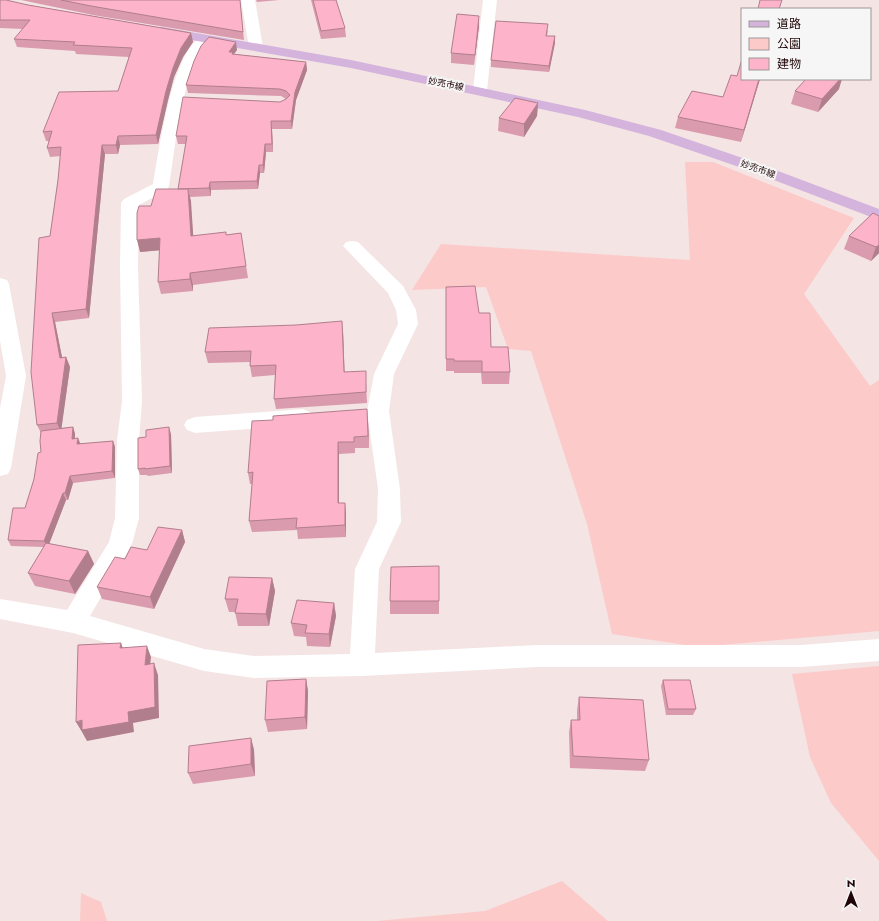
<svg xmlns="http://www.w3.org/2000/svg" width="879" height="921" viewBox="0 0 879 921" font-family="Jost,'Noto Sans JP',sans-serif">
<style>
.green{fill:#fccac9}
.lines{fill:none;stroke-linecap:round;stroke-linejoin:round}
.minor{fill:#fff;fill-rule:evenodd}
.major{fill:#d4b3dc;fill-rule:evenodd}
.wall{fill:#da9bae}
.shaded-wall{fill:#b17e8d}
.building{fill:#fdb4ca;stroke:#b17e8d}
.labels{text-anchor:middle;stroke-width:4;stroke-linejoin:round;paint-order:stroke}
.far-street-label{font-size:9px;fill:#200608;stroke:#f6f6f6}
</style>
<rect width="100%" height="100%" fill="#f4e4e4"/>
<path class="green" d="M685,162H713L854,218L804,294L870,386L879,380V631L699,647L612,634L587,524L531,351L508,349L486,287L412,290L441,244L690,260Z
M879,666V861L831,803L810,757L792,674Z
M562,881L608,921H377L485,911Z
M81,893L101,902L107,921H80Z"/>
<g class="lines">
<path class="minor" d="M241,0H255L263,47L261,50L256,51L251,50L249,47Z
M483,0H497L487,90L485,93L480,94L475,93L473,90Z
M206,35L211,36L213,39C209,44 204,48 201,53C179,91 176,144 169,186L167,190L139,205L138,266L142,401L139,440V518L132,544L90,616L204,649L254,656L350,654L355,569L377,522L378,489L367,411L374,374L398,324L396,310L388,293L343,246L346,242L352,241L358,242L403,286L416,310L418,324L394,374L389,411L400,489L401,522L379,569L375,653L537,645H801L879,639V661L801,667H537L362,676L254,678L204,671L73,633L0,619V599L67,610L109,542L115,518L117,440L122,401L120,266L121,203L124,199L153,184C159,153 172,43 206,35Z
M0,278L7,280L9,284L26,376L11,468L8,474L0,476V408L6,376L0,341Z
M303,409L310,412L314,417L310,422L303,425L195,433L187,430L184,425L187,420L195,417Z"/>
<path class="major" d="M162,27L351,60L585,110L661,130L754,162L879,209V220L742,168L649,136L578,117L351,68L157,34L155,31L157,28Z"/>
</g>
<path class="wall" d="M0,0L191,33L193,42L183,57L174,77L168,100L158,144L120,145L118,154H105L89,318L55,322L62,358L66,357L70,367L61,428L73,427L75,434V438L80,444L113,441L115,447V478L73,483L68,500H66L49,544L88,551L94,564L75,594L35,586L28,573L44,547L11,546L8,540L25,508L34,479L41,452V433L37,425L50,236L58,180L61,156L50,157L47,148L49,141H46L43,132L118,91L129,57L76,54L75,51L17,47L14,39L23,29L0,28Z
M21,0H240L244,40L93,15Z
M256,0H279L257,2Z
M311,0H336L345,28L346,37L321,39Z
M479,26L474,65L451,63V53Z
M548,30L547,36H555V43L549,72L491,67V60Z
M237,50L234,54L306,62L307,70L296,100L292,129H272L273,152H266L264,173H260L258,189L211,190V196L190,197L193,236L227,235L241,233L248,278L193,285V291L161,294L158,282L160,250L140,252L151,206L178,189L186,144H178L176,136L280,102L286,99L281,96L188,93L186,85Z
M760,79L741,142L675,128L678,117L723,97Z
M839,89L818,112L791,104L795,91Z
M538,103L537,116L524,137L498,131L499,118Z
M873,213L879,253L871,261L844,249L849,236Z
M446,287L479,313L491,347L510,372L509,384H482L481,373H454V371H446Z
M343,331L344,372L366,381L367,403L276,409L274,399L275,375L252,377L250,366L251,362L208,363L205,352Z
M368,421L369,448H355V453L339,454V503H345L346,515V537L298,539L297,530L252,532L249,521L252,484H250L248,473Z
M171,434L172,473L148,476L147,475H140L138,469Z
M182,530L185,542L154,609L102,599L97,587L125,559L147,550Z
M439,566V614H390V601Z
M272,578L275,591L269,626H238L235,612H229L225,599Z
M334,603L336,616L330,647L307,646L306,637L294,636L291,623Z
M306,679L308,691L307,729L268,732L265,720Z
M663,680L696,709L693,715H666L661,686Z
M579,697L649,760L645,771L570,768L569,732L571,720H577V710Z
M251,738L254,750L255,776L193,784L188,773Z"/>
<path class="shaded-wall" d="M479,16V26L474,65L475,55Z
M191,33L193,42L183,57L174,77L168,100L158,144L156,135L166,91L173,68L181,48Z
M555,36V43L549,72V66Z
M236,42L237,50L234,54L229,52Z
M306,62L307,70L296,100L292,129L291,121L295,92Z
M759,79H760L741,142L744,130Z
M840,79H842L839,89L818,112L822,99Z
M538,103L537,116L524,137V124Z
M271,121L272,129L273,152L272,144Z
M118,136L120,145L118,154L116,145Z
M265,144L266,152L264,173L263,165Z
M102,145L105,154L89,318L86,309Z
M259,165L260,173L258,189L257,181Z
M210,182L211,190V196L209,188Z
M188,189L191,201L194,248L191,236Z
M160,238L163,250L140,252L137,240Z
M879,245V253L871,261L876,247Z
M190,273L193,285V291L190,279Z
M52,313L55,322L64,367L60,358Z
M342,321L343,331L345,382L344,372Z
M66,357L70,367L61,432L57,423Z
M367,409L368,421L369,448L368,436Z
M73,427L75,434L74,446L72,439Z
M169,427L171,434L172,473L170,466Z
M78,438L81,445L77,444Z
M113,441L115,447V478L112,471Z
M338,442L339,454V515L338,503Z
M70,476L73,483L68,500L65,493Z
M63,493L66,500L48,547L44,541Z
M345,503L346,515V537L345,525Z
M182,530L185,542L154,609L150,597Z
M88,551L94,564L75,594L69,581Z
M272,578L275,591L269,626L266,614Z
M334,603L336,616L330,647L329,634Z
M121,643L125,654L120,648Z
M147,646L151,657L149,676L145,665Z
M154,663L158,675L159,718L133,723L134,732L87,741L82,732L76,722L128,712Z
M306,679L308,691L307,729L305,717Z
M251,738L254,750L255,776L251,764Z"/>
<path class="building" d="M0,0H6L28,5L191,33L181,48L173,68L166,91L156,135L118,136L116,145H102L86,309L52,313L60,358L66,357L57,423L37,425L31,372L39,238L50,236L58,180L61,147L47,148L52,131L43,132L59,92L118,91L132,48L73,45L75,42L14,39L30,20H0Z
M61,0H240L243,32L91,6Z
M313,0H336L345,28L321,31Z
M760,0H782L779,9H758Z
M457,14L479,16L475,55L451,53Z
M496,21L548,24L546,36H555L549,66L491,60Z
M209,37L236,42L229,52H233L232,54L306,62L295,92L291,121H271L272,144H265L263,165H259L257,181L210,182L209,188L178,189L187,136H176L183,97L280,102L286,99L290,95L286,91L280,89L186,85L194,61L201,46Z
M742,59V79H759L744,130L678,117L692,91L723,97L731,75L737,76Z
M806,79H840L822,99L795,91Z
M515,98L538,103L524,124L499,118Z
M156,189H188L191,236L226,232V235L241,233L246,266L190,273V279L158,282L160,238L137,240V213L139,206H151Z
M873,213L879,216V245L876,247L849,236Z
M475,286L479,313H490L491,347H508L510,372H482V361H454V359H446V287Z
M342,321L344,372L366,371V392L274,399L276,365L250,366L251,351L205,352L209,328L296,325Z
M367,409L368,436L354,437V442H338V503H345V525L296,528L297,518L249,521L253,472L248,473L252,421L273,420V416Z
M73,427L72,439L78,438L77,444L113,441L112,471L70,476L65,493H63L44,541L8,540L13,508H25L34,479L38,453L41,452L40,441L41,431Z
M169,427L170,466L145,469V468L138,469V438L146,437V430Z
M158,527L182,530L150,597L97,587L115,557L125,559L131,547L147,550Z
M46,543L88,551L69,581L28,573Z
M439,566V601H390L391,567Z
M229,577L272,578L266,614L235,613L238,599H225Z
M297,600L334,603L329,634L305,633L307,625L291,623Z
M121,643L120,648L147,646L145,665L154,663L155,707L128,712L129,722L82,730V720L76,722L78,645Z
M306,679L305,717L265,720L267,681Z
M663,680H690L696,709H668Z
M579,697L643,700L649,760L573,756L571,720H580Z
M251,738V764L188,773L189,746Z"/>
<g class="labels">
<g class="far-street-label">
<text transform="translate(446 84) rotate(11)" y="3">妙売市線</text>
<text transform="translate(758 169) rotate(20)" y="3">妙売市線</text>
</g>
</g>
<rect x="741" y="8" width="130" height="72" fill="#f6f6f6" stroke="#a09697"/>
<rect x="749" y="21" width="20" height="6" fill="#d4b3dc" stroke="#a09697"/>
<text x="777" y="28" font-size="12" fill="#200608">道路</text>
<rect x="749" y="38" width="20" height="12" fill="#fccac9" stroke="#a09697"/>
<text x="777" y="48" font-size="12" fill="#200608">公園</text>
<rect x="749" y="58" width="20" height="12" fill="#fdb4ca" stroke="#a09697"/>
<text x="777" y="68" font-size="12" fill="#200608">建物</text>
<g transform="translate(851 893)" stroke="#f6f6f6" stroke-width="3" paint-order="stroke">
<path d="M0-3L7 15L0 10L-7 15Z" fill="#200608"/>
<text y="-6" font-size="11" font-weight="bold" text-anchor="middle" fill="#200608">N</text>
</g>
</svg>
